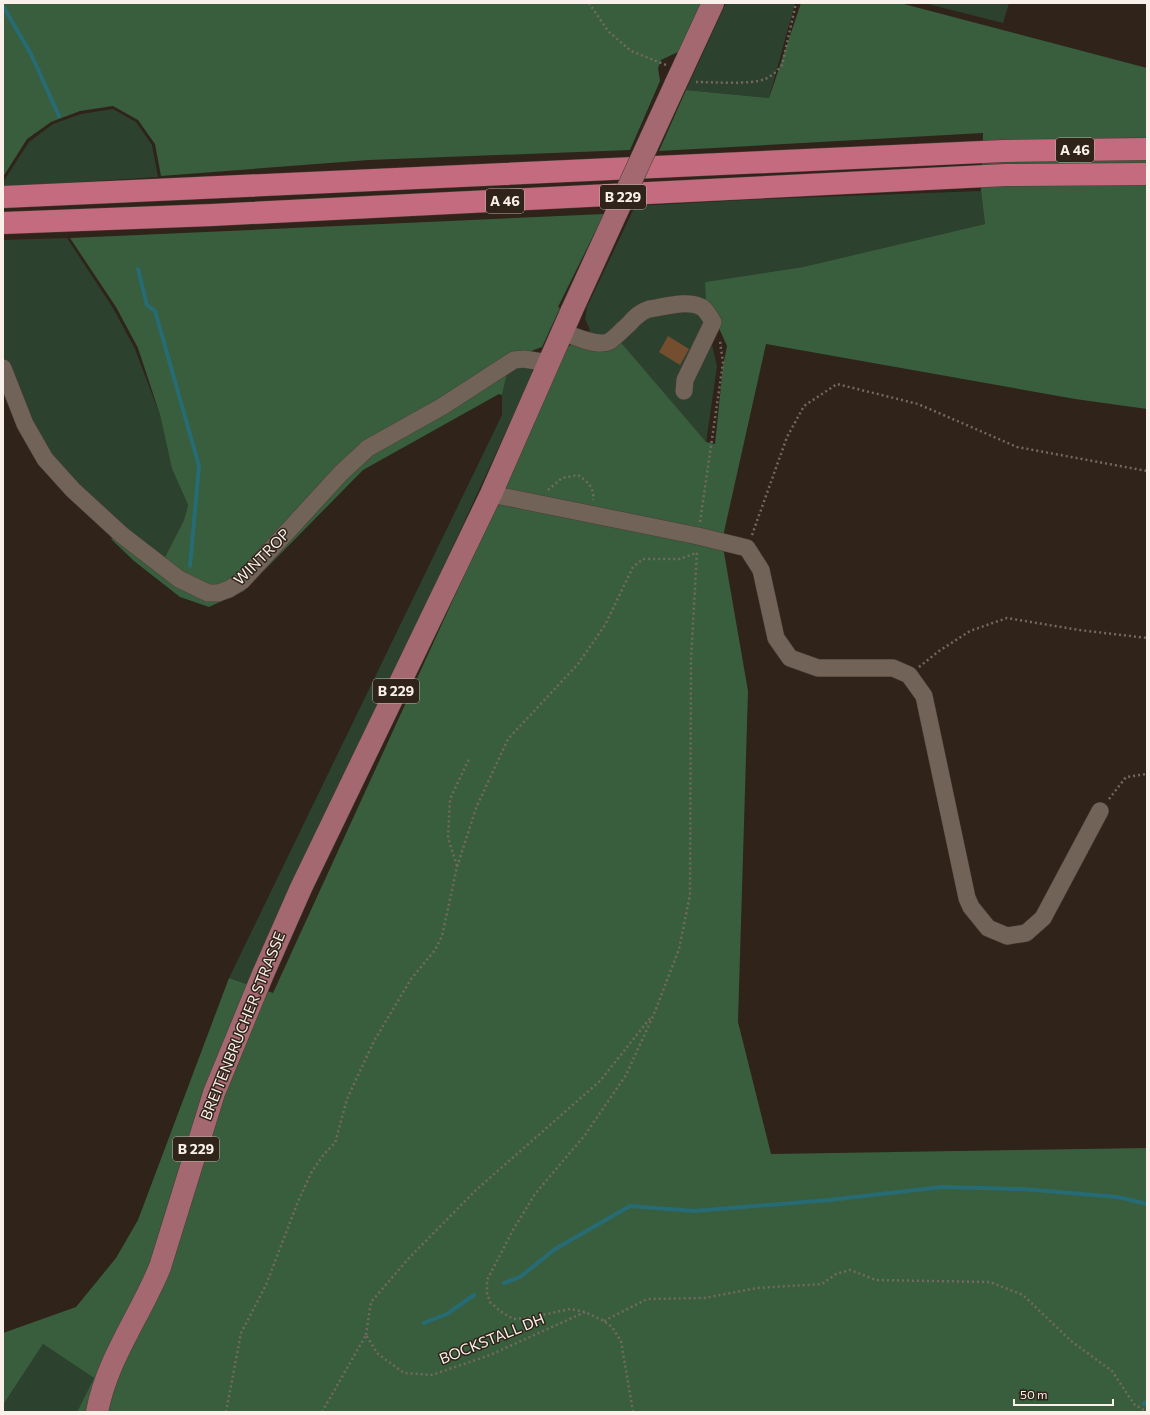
<svg xmlns="http://www.w3.org/2000/svg" width="1150" height="1415" viewBox="0 0 1150 1415" font-family="Commissioner,sans-serif">
<style>
.green{fill:#2c422e}
.forest{fill:#385e3d}
.lines{fill:none;stroke-linecap:round;stroke-linejoin:round}
.stream{stroke:#276b75;stroke-width:4}
.building{fill:#754e30}
.minor-casing{stroke:#493e37;stroke-width:18}
.major-casing{stroke:#493e37;stroke-width:23}
.highway-casing{stroke:#493e37;stroke-width:23}
.path{stroke:#746961;stroke-width:2.5;stroke-dasharray:2 3;stroke-linecap:butt}
.minor{stroke:#726359;stroke-width:17}
.major{stroke:#a46870;stroke-width:22}
.highway{stroke:#c56b7f;stroke-width:22}
.major-bridge-casing{stroke:#493e37;stroke-width:23;stroke-linecap:butt}
.major-bridge{stroke:#a46870;stroke-width:22}
.labels{text-anchor:middle;stroke-width:3;stroke-linejoin:round;paint-order:stroke}
.shield{fill:#2f231a;stroke:#bcb2ac;stroke-width:1}
.shield-label{font-size:14px;font-weight:bold;fill:#f9f0ea}
.street-label{font-size:15px;fill:#f9f0ea;stroke:#2f231a}
</style>
<rect width="100%" height="100%" fill="#2f231a"/>
<path class="green" d="M726,3H795L769,98L686,90Z
M924,3H1009L1003,23Z
M113,109L136,122L152,145L158,177L3,187V182L29,142L53,124L81,114Z
M981,191L985,224L803,267L705,282L706,307L685,298L606,338L588,334L590,330L585,319L587,307L635,206L765,199Z
M67,238L113,308L135,349L160,415L172,469L188,505L184,520L163,561L53,460L13,383L3,358V240Z
M685,308L700,313L707,324L717,366L706,443L618,339L639,320Z
M515,368H531L533,373L250,985L229,978L502,415V395L507,373Z
M43,1344L94,1378L77,1412H3V1405Z"/>
<path class="forest" d="M3,3H701L678,52L661,60L658,68L660,81L630,150L369,160L161,176L155,144L138,120L113,106L80,111L51,122L27,139L3,177Z
M801,3H900L1147,68V409L1075,399L766,344L722,541L748,691L738,1022L771,1154L1147,1148V1412H77L94,1378L43,1344L3,1405V1333L76,1307L116,1258L138,1220L229,978L273,993L495,508L563,350L572,344L618,339L706,442L715,444L723,366L727,346L715,319L706,307L705,282L803,267L985,224L981,191L983,133L659,151L686,90L769,98Z
M604,214L558,307L560,308L542,347L523,354L507,373L502,395L499,394L363,470L244,591L209,607L180,597L134,561L111,539L117,535L163,561L184,520L188,505L172,469L160,415L138,348L116,307L70,238Z"/>
<g class="lines">
<path class="stream" d="M3,6L31,54L59,116
M138,269L147,305L155,311L159,325L199,466L190,566
M504,1283L520,1277L555,1249L630,1206L694,1211L829,1200L942,1187L1022,1189L1118,1197L1147,1204
M424,1323L447,1314L474,1295
M1144,1404L1147,1401"/>
</g>
<path class="building" d="M668,336L689,349L680,365L659,352Z"/>
<g class="lines">
<g class="minor-casing">
<path id="minor" d="M562,332C575,336 598,348 610,341C617,336 623,329 629,324C635,317 640,312 649,309C664,307 692,298 704,309C708,313 710,317 713,322L685,380L684,391
M3,368L25,424L45,459L73,490L122,535L179,579L208,593H218L229,589L242,581L341,473L368,448L443,406L514,360L524,359L548,363
M491,494L698,536L747,548L761,570L776,638L790,658L818,668H893L909,675L924,696L967,898L971,907L988,928L1007,936L1026,933L1043,918L1100,811"/>
</g>
<g class="major-casing">
<path id="major" d="M675,85L713,3
M97,1412C107,1359 140,1316 160,1267L214,1093L263,974L301,888L491,494L572,310"/>
</g>
<g class="highway-casing">
<path id="highway" d="M3,197L1004,151L1147,149
M3,223L212,215L1006,175L1147,174"/>
</g>
<path class="path" d="M589,3L608,31L631,51L666,65
M696,82C712,82 751,85 765,79C772,76 777,71 782,65L796,3
M548,490L562,478L578,475C587,481 595,488 593,500
M700,522L723,363L720,341
M752,535L787,437L804,406L837,384L918,404L1017,447L1147,471
M919,667L939,651L970,631L1007,618L1079,630L1147,638
M1109,799L1126,777L1147,774
M457,866L448,838L450,799L469,759
M604,1321L647,1299L704,1298L757,1288L822,1284L836,1274L850,1270L876,1280L990,1282L1023,1295L1071,1341L1112,1371L1134,1404L1147,1412
M366,1335L371,1302L409,1258L476,1190L600,1081L651,1017
M226,1412L241,1333L266,1285L297,1204L311,1173L324,1154L335,1143L347,1099L374,1041L411,979L435,950L442,936L457,867L476,808L508,739L578,664L605,625L633,567L643,559H680L696,553
M322,1412L366,1335L378,1354L404,1373L432,1375L490,1355L585,1312
M633,1412L621,1341L612,1327L604,1321L585,1312L570,1309L528,1318L513,1319L500,1311L490,1302L487,1293V1280L513,1230L535,1194L585,1135L626,1075L654,1014L679,949L690,895L691,660L697,551"/>
<use href="#minor" class="minor"/>
<use href="#major" class="major"/>
<use href="#highway" class="highway"/>
<g class="major-bridge-casing">
<path id="major-bridge" d="M572,310L675,85"/>
</g>
<use href="#major-bridge" class="major-bridge"/>
</g>
<g class="labels">
<g class="shield">
<rect x="1056" y="138" width="38" height="24" rx="3"/>
<rect x="600" y="185" width="46" height="24" rx="3"/>
<rect x="486" y="189" width="38" height="24" rx="3"/>
<rect x="373" y="679" width="46" height="24" rx="3"/>
<rect x="173" y="1137" width="46" height="24" rx="3"/>
</g>
<g class="shield-label">
<text x="1075" y="155">A 46</text>
<text x="623" y="202">B 229</text>
<text x="505" y="206">A 46</text>
<text x="396" y="696">B 229</text>
<text x="196" y="1154">B 229</text>
</g>
<g class="street-label">
<text transform="translate(262 557) rotate(-45)" y="5">WINTROP</text>
<text transform="translate(243 1026) rotate(-68)" y="5">BREITENBRUCHER STRASSE</text>
<text transform="translate(492 1339) rotate(-22)" y="5">BOCKSTALL DH</text>
</g>
</g>
<rect width="1150" height="1415" fill="none" stroke="#f9f0ea" stroke-width="8"/>
<path d="M1014 1399v6h99v-6" fill="none" stroke="#f9f0ea" stroke-width="2"/>
<text x="1020" y="1399" font-size="12" fill="#f9f0ea" stroke="#2f231a" stroke-width="3" paint-order="stroke">50 m</text>
</svg>
